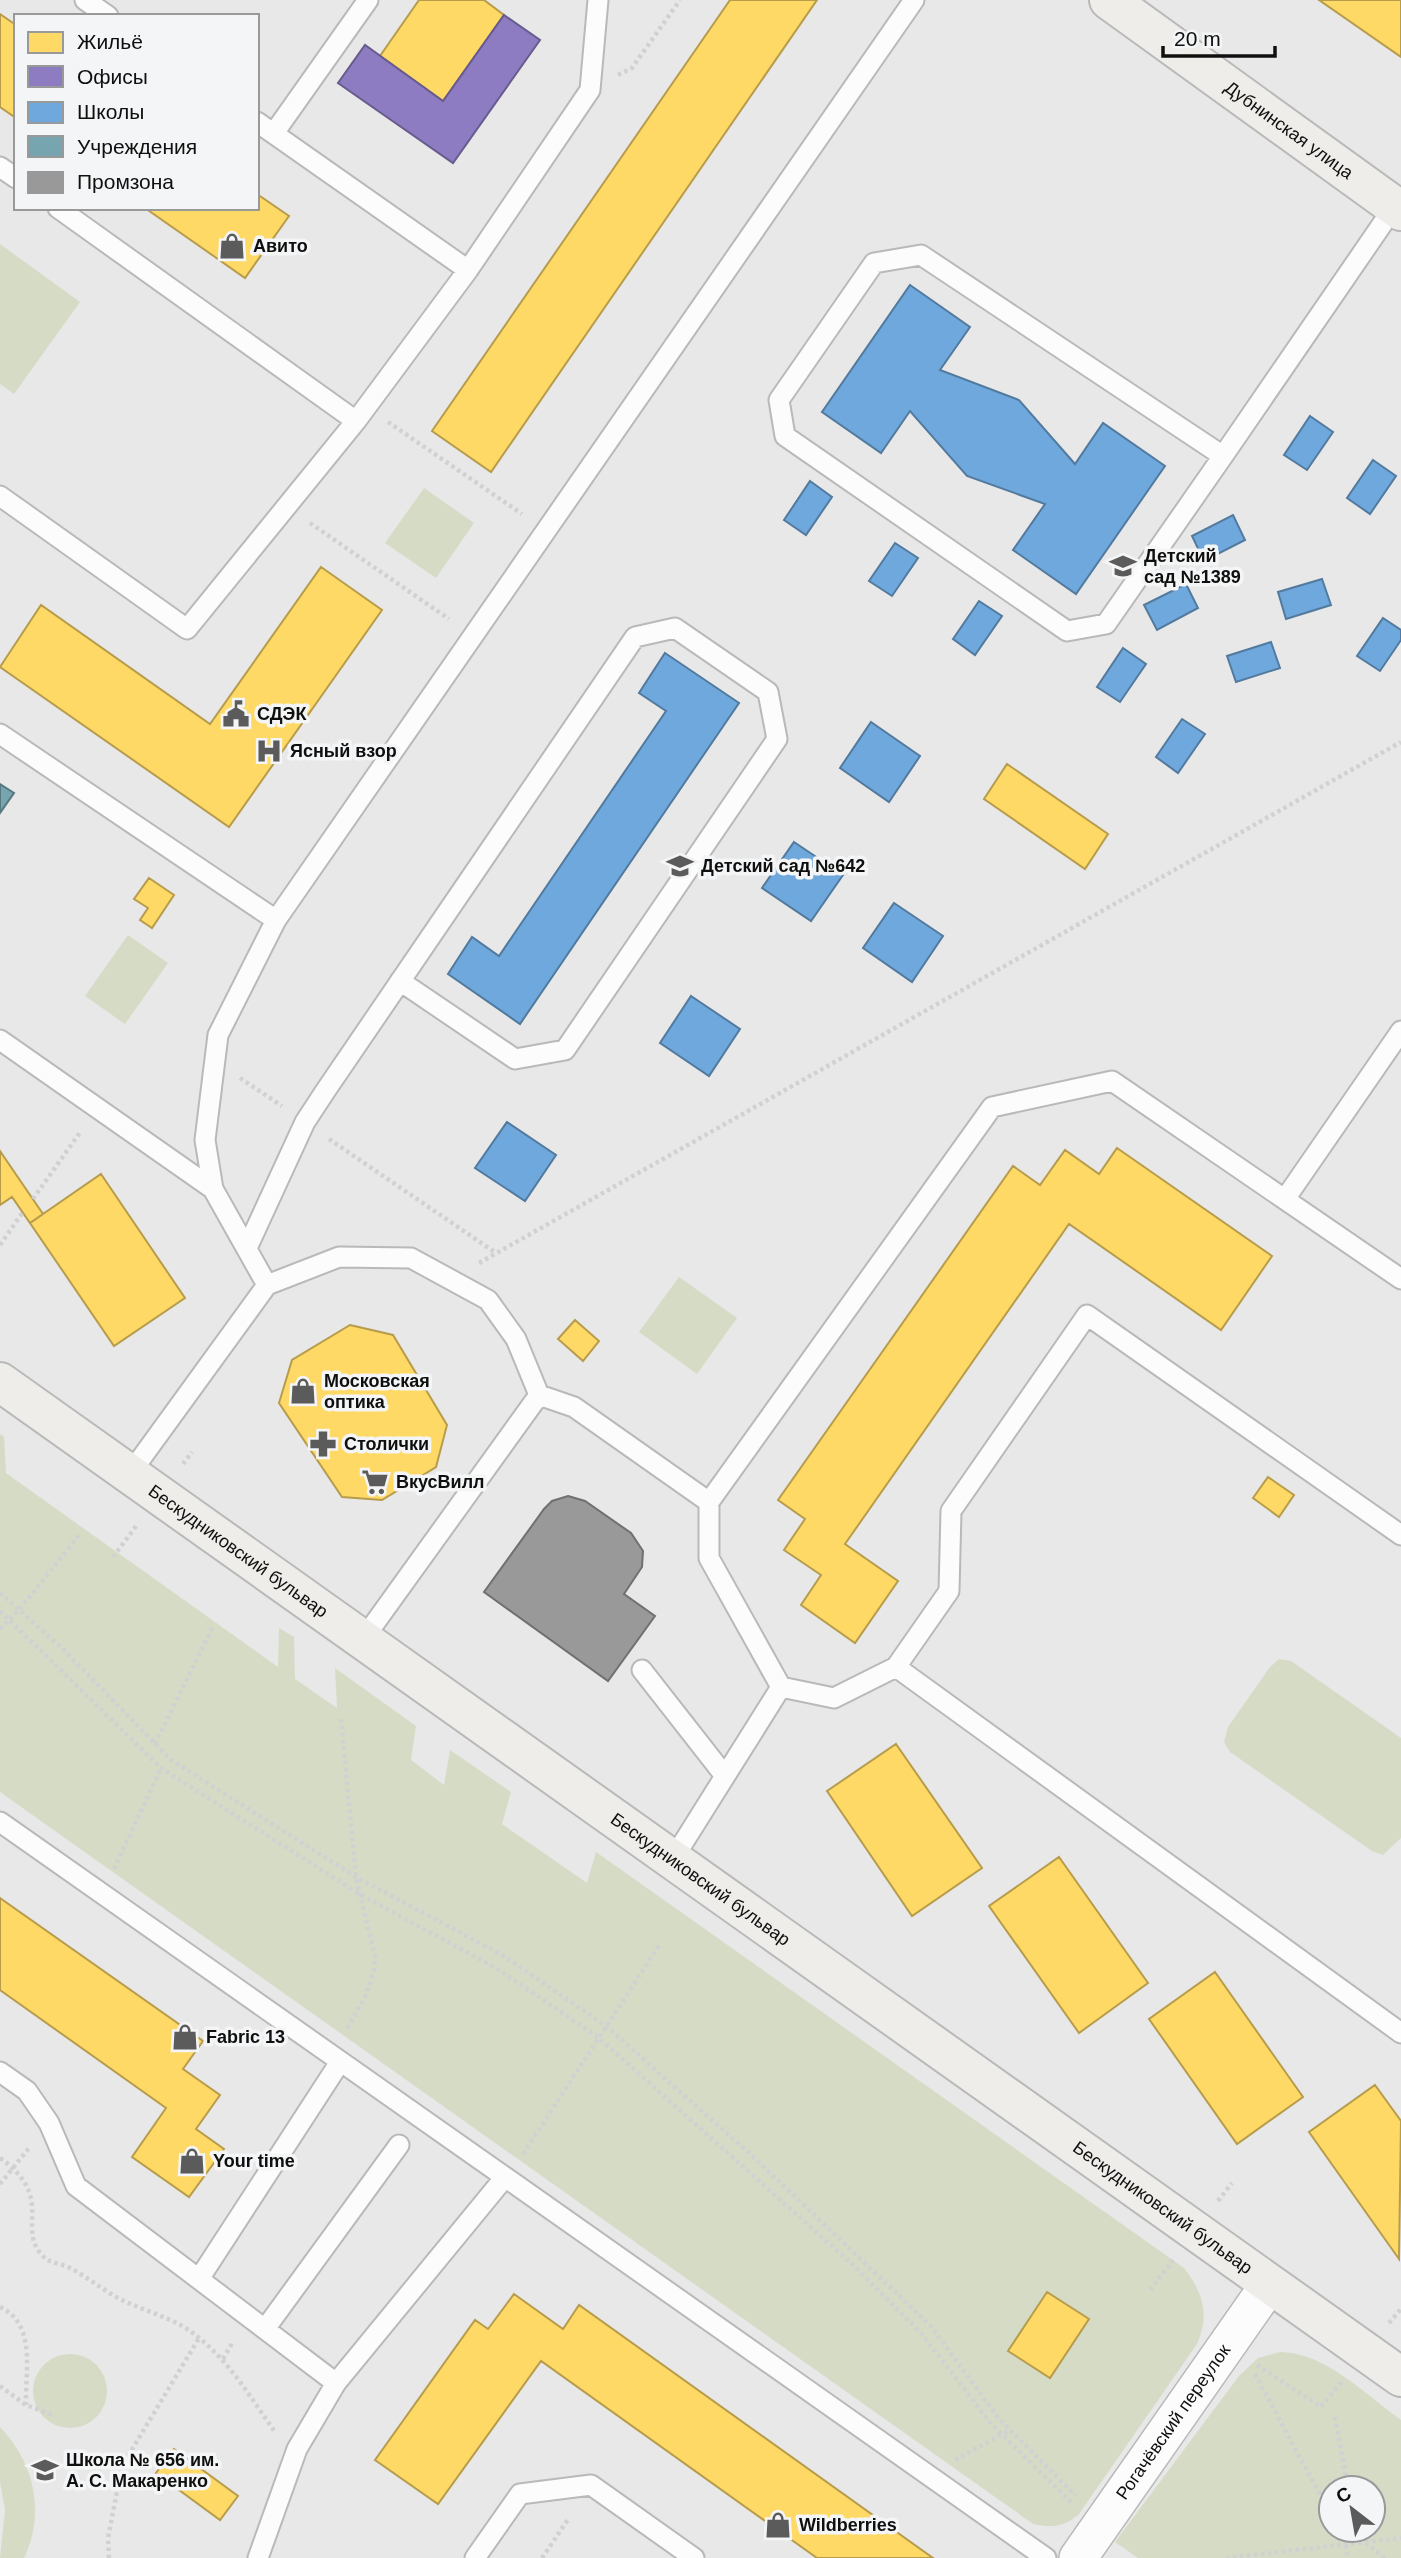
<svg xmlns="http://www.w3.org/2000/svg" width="1401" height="2558" viewBox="0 0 1401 2558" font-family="Arial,sans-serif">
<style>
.green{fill:#d6dbc6;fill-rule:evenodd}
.homes{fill:#ffd966;stroke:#b79c4c;stroke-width:2}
.offices{fill:#8e7cc3;stroke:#685b8d;stroke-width:2}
.schools{fill:#6fa8dc;stroke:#527a9e;stroke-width:2}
.public{fill:#76a5af;stroke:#57787f;stroke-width:2}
.industry{fill:#999;stroke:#707070;stroke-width:2}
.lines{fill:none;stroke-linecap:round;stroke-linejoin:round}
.lane-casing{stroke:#b9b9b9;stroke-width:23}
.street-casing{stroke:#b9b9b9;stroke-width:40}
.secondary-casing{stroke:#b9b9b9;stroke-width:42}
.path{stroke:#d1d1d1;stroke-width:4.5;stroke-dasharray:3.5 3.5;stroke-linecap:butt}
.lane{stroke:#fcfcfc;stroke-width:19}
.street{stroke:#fcfcfc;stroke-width:37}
.secondary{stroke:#eeedea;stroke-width:38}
.labels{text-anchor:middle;stroke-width:7;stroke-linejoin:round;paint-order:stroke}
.street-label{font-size:18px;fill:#0f0f0f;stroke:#f4f5f6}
.poi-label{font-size:18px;font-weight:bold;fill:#0f0f0f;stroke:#f4f5f6;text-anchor:start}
</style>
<rect width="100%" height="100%" fill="#e8e8e8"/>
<path class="green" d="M0,244L80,302L14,394L0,384Z
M424,488L474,523L436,578L385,543Z
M128,935L168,963L125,1024L85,996Z
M679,1277L737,1318L697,1374L639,1332Z
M0,1434L4,1437L6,1473L278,1667L279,1628L294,1637L295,1679L337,1708L335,1668L416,1726L411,1760L444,1785L450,1750L511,1792L502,1824L587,1883L596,1852L1184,2268C1203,2293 1210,2314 1197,2344L1079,2514C1065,2527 1051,2528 1033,2524L0,1792Z
M1279,1659L1291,1661L1401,1738V1838L1383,1855L1372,1851L1230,1752L1224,1742L1228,1727L1270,1667Z
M1280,2352C1325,2352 1366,2395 1401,2420V2558H1138L1115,2542L1239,2376L1258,2358ZM1331,2488H1373V2530H1331Z
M33 2391a37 37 0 1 1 74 0a37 37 0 1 1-74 0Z
M0,2427C34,2462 46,2513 24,2558H0L5,2510L0,2482Z"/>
<path class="homes" d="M419,0H484L504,15L443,101L380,56Z
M730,0H817L491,472L432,431Z
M1319,0H1401V57Z
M0,14L16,25V118L0,107Z
M257,194L289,216L245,278L145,208H257Z
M321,567L382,610L229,827L0,667L41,605L210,724Z
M1007,764L1108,834L1085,869L984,799Z
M149,878L174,895L152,928L140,920L148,908L134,899Z
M1117,1148L1272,1256L1221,1330L1069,1224L845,1544L898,1581L855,1643L801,1605L821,1575L784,1550L805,1519L778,1500L1013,1166L1040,1185L1065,1150L1099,1174Z
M0,1151L43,1214L30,1223L12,1197L0,1205Z
M101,1174L185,1298L114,1346L30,1223Z
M575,1320L599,1341L583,1361L558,1339Z
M350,1325L393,1335L447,1425L436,1467L382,1500L342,1497L279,1403L292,1360Z
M1268,1477L1294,1495L1279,1517L1253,1498Z
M896,1744L982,1868L912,1916L827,1791Z
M1059,1857L1148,1983L1079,2033L989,1906Z
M0,1898L203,2041L183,2069L220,2095L196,2129L224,2149L189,2197L132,2157L166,2108L0,1990Z
M1215,1972L1303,2097L1237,2144L1149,2019Z
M1375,2085L1401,2121L1399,2259L1309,2132Z
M1047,2292L1089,2319L1050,2378L1008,2351Z
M514,2294L563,2329L579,2305L933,2558H817L541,2361L438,2504L375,2460L475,2320L488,2329Z
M174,2449L238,2496L220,2520L156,2473Z"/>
<path class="offices" d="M504,15L540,40L453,163L338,83L365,45L443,101Z"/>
<path class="schools" d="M910,285L970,327L940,370L1019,400L1075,464L1103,423L1165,466L1076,594L1013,550L1045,504L967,476L910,411L881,453L822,412Z
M1310,416L1333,432L1307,470L1284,455Z
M1373,460L1396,476L1370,514L1347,498Z
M810,481L832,497L806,535L784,520Z
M1233,515L1245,540L1204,561L1192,536Z
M895,543L918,558L892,596L869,581Z
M1322,579L1331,605L1286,619L1278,592Z
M1186,584L1198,608L1157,630L1144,605Z
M979,601L1002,616L975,655L953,639Z
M1383,618L1401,630V640L1380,671L1357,656Z
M1271,642L1280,668L1236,682L1227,656Z
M1123,648L1146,664L1120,702L1097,687Z
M665,653L739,703L520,1024L448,974L472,937L499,956L666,711L639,693Z
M1182,719L1205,734L1178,773L1156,757Z
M871,722L920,756L889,802L840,768Z
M794,842L843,875L811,921L762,888Z
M894,903L943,936L912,982L863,948Z
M691,996L740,1029L709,1076L660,1043Z
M507,1122L556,1155L525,1201L475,1168Z"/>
<path class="public" d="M0,784L14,793L0,813Z"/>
<path class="industry" d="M568,1496L585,1501L631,1533L643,1551L642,1567L624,1594L655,1616L608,1681L484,1592L544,1509L552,1501Z"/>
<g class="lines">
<g class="lane-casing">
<path id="lane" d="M85,0L108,16
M257,122L468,270
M274,133L368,0
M0,167L16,178
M356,421L468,270L590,90L598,0
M1223,456L1106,624L1067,631L785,436L779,400L874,263L921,255L1223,456L1394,207
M0,496L187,629L356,421L58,208
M0,734L276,920
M0,1040L213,1189
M1285,1199L1401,1031
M247,1248L305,1122L326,1090L635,637L675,628L768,692L777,739L565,1050L515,1059L400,981
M267,1285L339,1257L411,1258L488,1300L516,1339L539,1395L364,1638
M539,1395L574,1407L709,1502V1558L781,1687L834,1698L896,1667L1401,2033
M129,1475L267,1285L213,1189L205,1140L218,1035L276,920L914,0
M709,1502L992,1107L1112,1081L1401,1279
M896,1667L949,1591L951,1511L1087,1315L1401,1535
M642,1670L725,1776
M0,1822L505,2177
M673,1859L781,1687
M0,2072L27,2091L49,2123L76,2186L336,2383
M199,2279L340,2062
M265,2329L399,2145
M258,2558L297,2449L336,2383L505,2177L1046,2558
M475,2558L520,2494L591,2485L694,2558"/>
</g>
<g class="street-casing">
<g id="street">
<path id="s1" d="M1078,2558L1269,2285"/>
</g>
</g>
<g class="secondary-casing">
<g id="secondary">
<path id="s2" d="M1109,0L1401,211"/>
<path id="s3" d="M0,1382L1401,2377"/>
</g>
</g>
<path class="path" d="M618,75L632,68L680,0
M388,422L522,514
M310,523L449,619
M240,1078L282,1106
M329,1139L496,1253
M33,1199L81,1131
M0,1245L23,1212
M479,1263L1401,742
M183,1464L192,1452
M113,1557L137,1525
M0,1593L62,1648L171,1760L356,1877L504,1956L606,2026L748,2152L930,2325L999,2419L1076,2496
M0,1611L161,1768L361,1895L496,1968L599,2038L852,2264L921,2333L992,2425L1072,2503
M0,1629L19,1610L80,1534
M341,1719L356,1877L375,1957L374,1971L365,1997L346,2031
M155,1744L212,1628
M114,1869L161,1768
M523,2154L660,1944
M0,2158C56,2198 16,2227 42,2255C49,2264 61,2263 70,2268C85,2276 97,2285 111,2294C134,2308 162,2314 184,2327C224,2352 248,2394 275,2432
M0,2184L29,2148
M1218,2201L1232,2183
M1150,2290L1173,2260
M0,2307C37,2324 25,2372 26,2405
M1389,2323L1401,2309
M223,2359L233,2342
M1257,2365L1321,2407L1342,2381
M1255,2374L1331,2515
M0,2386L26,2405L55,2416
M1335,2417L1348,2488
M955,2460L1010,2430
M1349,2530L1385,2558
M1346,2545L1348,2558
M109,2558L108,2538L122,2466L199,2338
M542,2558L569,2518
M1226,2558L1401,2538"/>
<use href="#lane" class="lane"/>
<use href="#street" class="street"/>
<use href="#secondary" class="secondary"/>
</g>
<defs>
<g id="shop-bare" transform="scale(2.1)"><path d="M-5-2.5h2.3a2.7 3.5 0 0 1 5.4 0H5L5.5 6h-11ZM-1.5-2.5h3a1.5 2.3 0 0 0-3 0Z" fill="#5b5b5b" stroke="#f4f5f6" stroke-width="2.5" paint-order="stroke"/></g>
<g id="school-bare" transform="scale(2.1)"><path d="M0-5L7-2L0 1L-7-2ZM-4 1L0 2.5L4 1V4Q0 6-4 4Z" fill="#5b5b5b" stroke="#f4f5f6" stroke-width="2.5" paint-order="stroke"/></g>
<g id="civic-bare" transform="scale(2.1)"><path d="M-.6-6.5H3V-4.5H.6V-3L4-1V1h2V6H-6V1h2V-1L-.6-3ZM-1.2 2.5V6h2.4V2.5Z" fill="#5b5b5b" stroke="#f4f5f6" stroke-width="2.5" paint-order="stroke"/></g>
<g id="hospital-bare" transform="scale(2.1)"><path d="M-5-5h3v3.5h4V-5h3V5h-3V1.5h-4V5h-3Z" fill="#5b5b5b" stroke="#f4f5f6" stroke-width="2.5" paint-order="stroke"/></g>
<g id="pharmacy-bare" transform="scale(2.1)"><path d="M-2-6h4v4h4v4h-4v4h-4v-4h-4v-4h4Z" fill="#5b5b5b" stroke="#f4f5f6" stroke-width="2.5" paint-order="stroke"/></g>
<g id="supermarket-bare" transform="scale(2.1)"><path d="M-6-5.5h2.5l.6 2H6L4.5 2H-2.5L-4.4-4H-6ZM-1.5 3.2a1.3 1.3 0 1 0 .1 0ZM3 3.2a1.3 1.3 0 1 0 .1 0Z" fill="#5b5b5b" stroke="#f4f5f6" stroke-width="2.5" paint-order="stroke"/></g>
</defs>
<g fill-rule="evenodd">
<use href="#shop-bare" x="232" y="246"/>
<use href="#school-bare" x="1123" y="566"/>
<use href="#civic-bare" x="236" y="714"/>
<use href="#hospital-bare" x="269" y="751"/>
<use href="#school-bare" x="680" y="866"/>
<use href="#shop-bare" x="303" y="1391"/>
<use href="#pharmacy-bare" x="323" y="1444"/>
<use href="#supermarket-bare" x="375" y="1482"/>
<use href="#shop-bare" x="185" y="2037"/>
<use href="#shop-bare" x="192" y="2161"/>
<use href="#school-bare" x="45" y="2470"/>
<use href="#shop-bare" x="778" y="2525"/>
</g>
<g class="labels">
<g class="street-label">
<text dy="6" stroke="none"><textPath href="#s2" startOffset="222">Дубнинская улица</textPath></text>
<text dy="6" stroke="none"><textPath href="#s3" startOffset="292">Бескудниковский бульвар</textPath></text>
<text dy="6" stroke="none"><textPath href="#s3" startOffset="859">Бескудниковский бульвар</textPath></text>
<text dy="6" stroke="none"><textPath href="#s3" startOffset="1426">Бескудниковский бульвар</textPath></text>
<text dy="6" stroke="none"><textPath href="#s1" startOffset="166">Рогачёвский переулок</textPath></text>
</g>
<g class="poi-label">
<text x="253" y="252">Авито</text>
<text x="1144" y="562">Детский<tspan x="1144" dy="21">сад №1389</tspan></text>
<text x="257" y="720">СДЭК</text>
<text x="290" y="757">Ясный взор</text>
<text x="701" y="872">Детский сад №642</text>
<text x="324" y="1387">Московская<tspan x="324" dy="21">оптика</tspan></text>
<text x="344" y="1450">Столички</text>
<text x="396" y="1488">ВкусВилл</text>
<text x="206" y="2043">Fabric 13</text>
<text x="213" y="2167">Your time</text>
<text x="66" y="2466">Школа № 656 им.<tspan x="66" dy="21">А. С. Макаренко</tspan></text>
<text x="799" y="2531">Wildberries</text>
</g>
</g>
<rect x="14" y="14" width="245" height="196" fill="#f4f5f6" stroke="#98999a" stroke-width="2"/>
<rect x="28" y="32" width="35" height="21" fill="#ffd966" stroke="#98999a" stroke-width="2"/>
<text x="77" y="49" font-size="21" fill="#0f0f0f">Жильё</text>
<rect x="28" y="66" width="35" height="21" fill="#8e7cc3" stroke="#98999a" stroke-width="2"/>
<text x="77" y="84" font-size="21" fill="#0f0f0f">Офисы</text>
<rect x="28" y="102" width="35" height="21" fill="#6fa8dc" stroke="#98999a" stroke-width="2"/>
<text x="77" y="119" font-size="21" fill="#0f0f0f">Школы</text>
<rect x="28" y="136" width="35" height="21" fill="#76a5af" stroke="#98999a" stroke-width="2"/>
<text x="77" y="154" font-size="21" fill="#0f0f0f">Учреждения</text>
<rect x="28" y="172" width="35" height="21" fill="#999999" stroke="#98999a" stroke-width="2"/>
<text x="77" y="189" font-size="21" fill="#0f0f0f">Промзона</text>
<g transform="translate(1352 2509) rotate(329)"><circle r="33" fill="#f4f5f6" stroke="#98999a" stroke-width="2"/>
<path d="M0-5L12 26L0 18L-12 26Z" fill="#5b5b5b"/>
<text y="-10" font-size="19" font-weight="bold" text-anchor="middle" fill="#0f0f0f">С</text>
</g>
<path d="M1163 46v10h112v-10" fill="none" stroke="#0f0f0f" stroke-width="3.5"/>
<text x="1174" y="46" font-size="21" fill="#0f0f0f" stroke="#f4f5f6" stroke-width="5" paint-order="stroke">20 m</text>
</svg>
